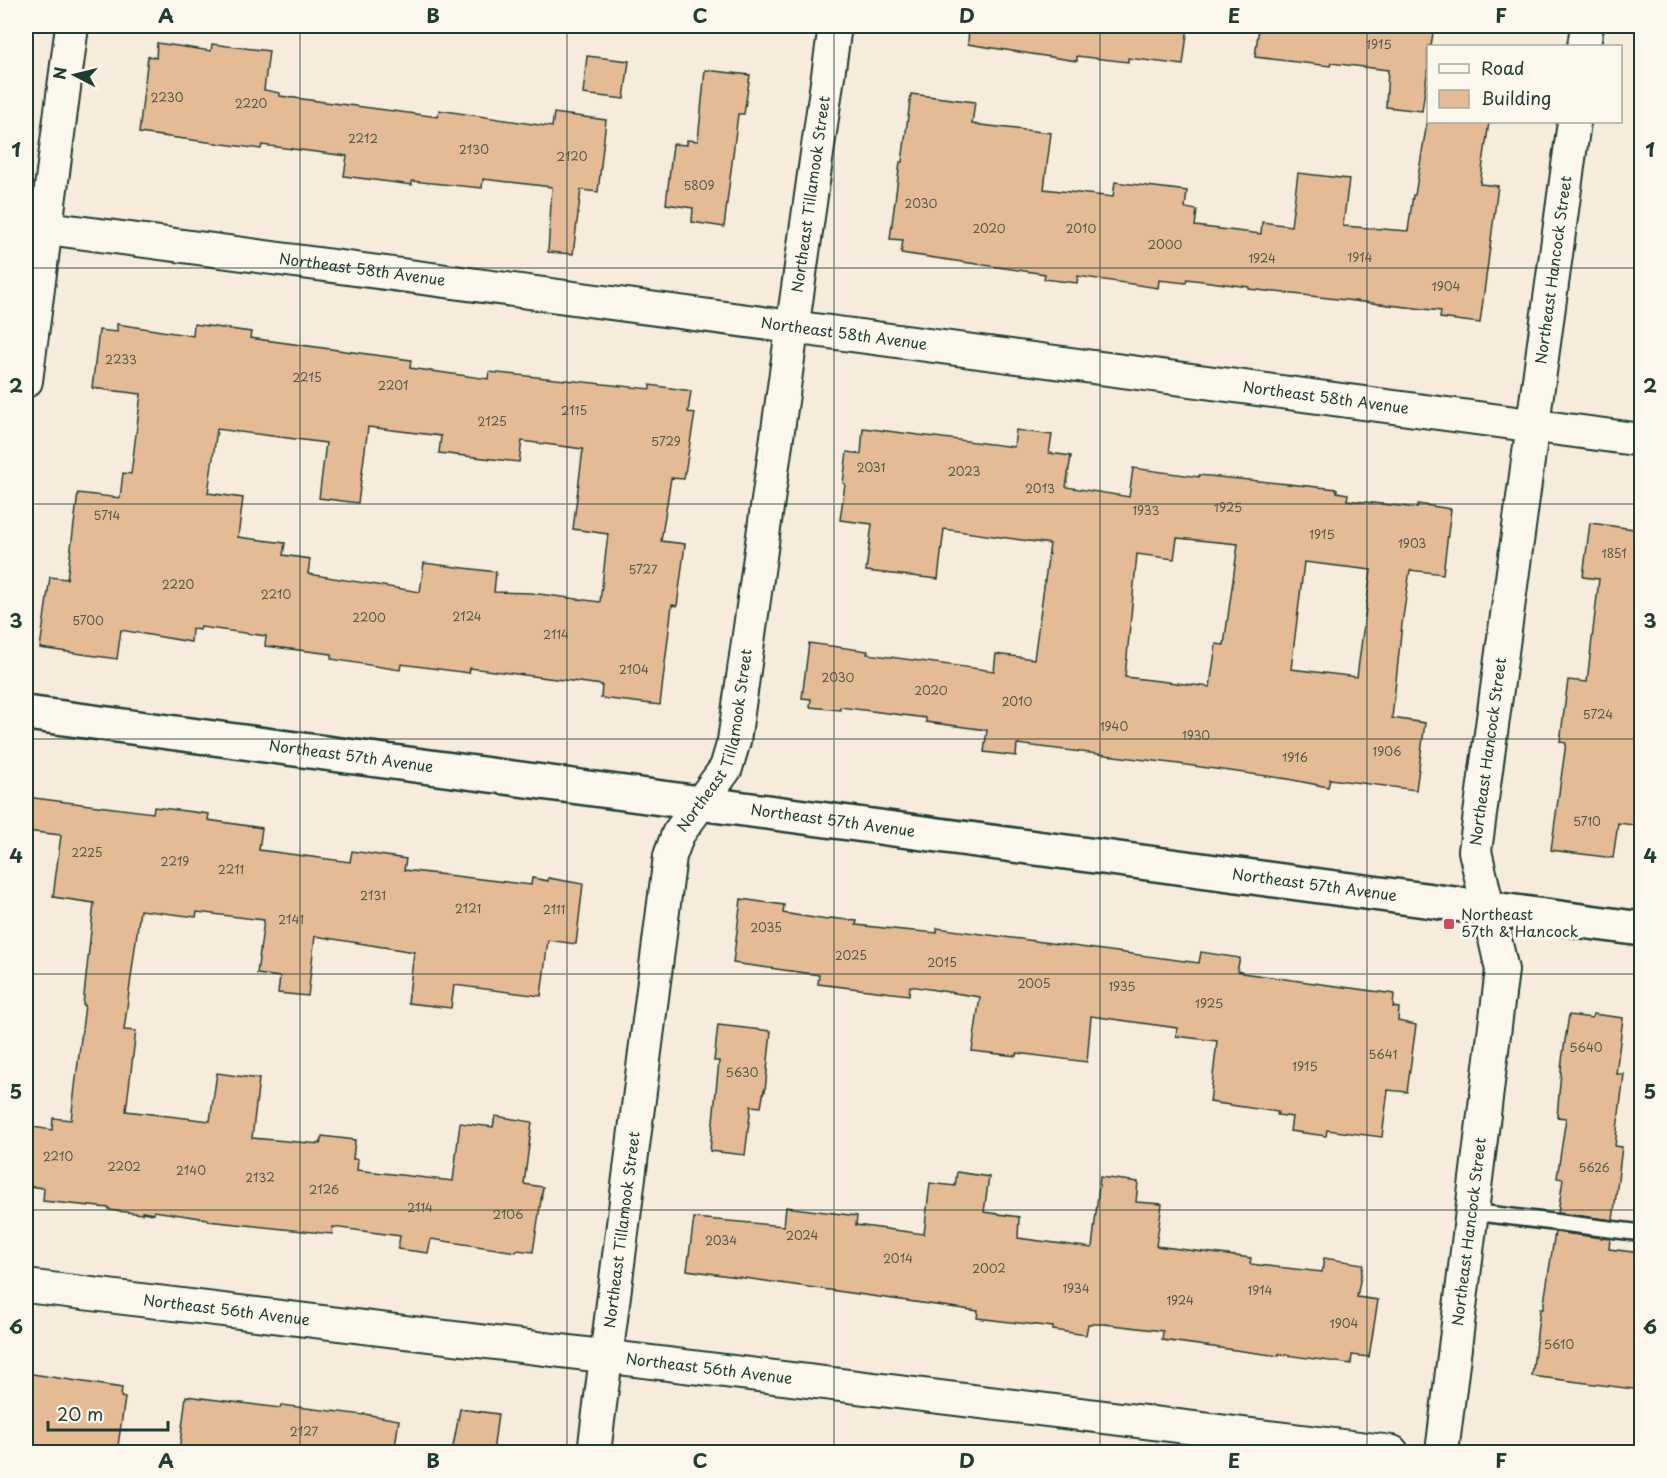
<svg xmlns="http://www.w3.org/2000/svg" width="1667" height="1478" viewBox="0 0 1667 1478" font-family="'Playpen Sans',sans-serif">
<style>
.building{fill:#e5bb95;stroke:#1f3d34;stroke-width:1.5;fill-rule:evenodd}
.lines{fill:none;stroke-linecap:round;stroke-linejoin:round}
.service-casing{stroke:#1f3d34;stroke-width:20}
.minor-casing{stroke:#1f3d34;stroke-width:36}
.secondary-casing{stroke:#1f3d34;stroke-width:38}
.service{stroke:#fbf7ec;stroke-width:15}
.minor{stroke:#fbf7ec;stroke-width:32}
.secondary{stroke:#fbf7ec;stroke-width:33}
.grid{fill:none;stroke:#1f3d34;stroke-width:1.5;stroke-opacity:0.55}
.poi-dot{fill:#d1495b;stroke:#fbf7ec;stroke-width:2}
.labels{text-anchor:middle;stroke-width:6;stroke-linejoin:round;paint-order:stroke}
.number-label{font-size:12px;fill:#505c4c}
.street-label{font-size:15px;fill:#1f3d34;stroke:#fbf7ec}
.poi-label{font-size:15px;fill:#1f3d34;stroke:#fbf7ec;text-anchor:start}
.neatline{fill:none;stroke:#1f3d34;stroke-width:2}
.grid-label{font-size:20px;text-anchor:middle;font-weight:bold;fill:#1f3d34}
</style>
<rect width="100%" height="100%" fill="#f7ebdb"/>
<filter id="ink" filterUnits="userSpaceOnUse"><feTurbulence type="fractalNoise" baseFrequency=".0167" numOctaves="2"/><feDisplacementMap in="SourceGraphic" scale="12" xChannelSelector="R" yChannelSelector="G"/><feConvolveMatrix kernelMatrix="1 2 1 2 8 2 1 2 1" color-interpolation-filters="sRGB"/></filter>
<g filter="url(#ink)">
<path class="building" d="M969,26H1188L1183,65L1128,58V62L1077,56V61L968,44Z
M1259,26H1434L1431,46H1428V67L1422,111L1386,107L1388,70L1331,63L1330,66L1255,57Z
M157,43L211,51L212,44L269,51L264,90L280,93V96L438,117L439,110L552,127L554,113L606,120L598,192L581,190L573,254L548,252L552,187L483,179L482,188L412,181V185L344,176L347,156L262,145L261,149L139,133L148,56L156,58Z
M587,56L629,61L624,99L583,94Z
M705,70L750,75L744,114H738L724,227L692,222L693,208L666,204L673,144L687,145V140L698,141Z
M911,94L975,102L972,124L1051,133L1044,189L1113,197L1115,182L1187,191L1185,208L1197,210L1195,226L1261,234L1262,222L1291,226L1298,173L1349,179L1343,226L1408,231L1413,195H1415L1427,122H1489L1480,184L1498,186L1480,323L1440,318L1441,311L1249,289V287L1187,279L1186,283L1159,280L1158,288L1078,276L1077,283L1044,279L1045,274L901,253L903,240L890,239L900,162H902Z
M117,324L193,336L194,324L251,332L250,338L411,360L410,368L488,379L489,372L650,389V385L691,391L688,412L695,413L684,479L671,478L661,541L685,544L677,606L672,605L660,705L601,698L602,685L470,668L469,673L401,664L400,670L331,659L332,654L265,646L266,636L201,627L200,630L192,629L191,642L121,630L117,659L40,648L50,577L67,579L78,493L120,498L123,473L131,474L141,394L92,388L99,330L117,332ZM368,427L441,436L439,453L519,462L522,441L583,449L573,529L608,534L600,602L531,593L494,592L496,572L424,563L420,592L308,574L310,559L283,555L285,543L238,537L243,498L208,493L217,429L326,443L319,498L358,503Z
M863,428L1014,447L1016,430L1052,435L1049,453L1071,456L1066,487L1129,497L1133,468L1199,477V475L1337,489V492L1348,494L1347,500L1417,508L1418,504L1451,509L1443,574L1410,570L1402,624L1392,718L1425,723L1416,790L1330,779L1328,787L1288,779L1179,764L1017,744L1016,756L984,752L987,730L926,722V718L840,707V710L810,707L811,699L802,698L809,643L868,651L867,654L994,671L996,654L1034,659L1050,544L944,529L938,579L866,571L872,524L840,520L845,484L843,483L847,452L861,454ZM1177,538L1238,544L1224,645L1216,644L1210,687L1125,677L1137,554L1174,559ZM1304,562L1371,570L1357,677L1291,669Z
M1590,523L1641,530V826L1618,823L1613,858L1551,850L1566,743L1560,742L1568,680L1587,682L1599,579L1583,577Z
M26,797L153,813L154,807L209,814L208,820L262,828L259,850L350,862L352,851L406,859L404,870L531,885L532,878L548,881V878L583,884L576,944L548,940L541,996L454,985L451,1008L408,1003L414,952L315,936L308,996L278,993L280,977L257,974L264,920L197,912L196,917L140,910L124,1030L136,1031L126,1111L210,1121L217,1073L259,1079L252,1138L320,1144L322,1136L355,1140L353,1159H358L357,1170L453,1181L460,1123L493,1127L495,1116L532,1122L524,1184L543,1187L533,1252L517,1250L516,1252L431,1239L428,1253L398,1249L400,1236L333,1227L332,1234L207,1221V1219L154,1211V1214L142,1212V1214L109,1210V1208L43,1201L44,1188L26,1186L33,1127L52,1130L53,1118L71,1120L85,1005H83L94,903L53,897L61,835L26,831Z
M741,899L784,905L783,913L827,920L830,918L857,921L856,925L903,930L937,933V928L1199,963L1201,952L1240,958L1237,971L1242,972V973L1394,994L1393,1007L1399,1008L1398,1021L1416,1025L1407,1092L1388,1090L1382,1137L1327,1130L1326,1136L1290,1131L1292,1117L1277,1115L1278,1112L1210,1102L1217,1041L1176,1036L1177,1028L1091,1016L1087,1062L1017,1053L1016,1056L972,1051L980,997L910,986L909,995L818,984L819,975L733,963Z
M1593,1014L1623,1018L1616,1074H1624L1615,1146L1622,1147L1613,1220L1558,1213L1563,1179L1557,1178L1566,1118L1557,1117L1562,1060L1569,1015L1592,1018Z
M718,1025L771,1031L765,1091L764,1090L761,1107L751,1106L745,1155L710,1151L719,1061H714Z
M957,1172L989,1177L984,1212L1019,1217L1018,1238L1092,1248L1100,1177L1138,1182L1136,1202L1162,1204L1156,1246L1251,1258L1250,1264L1322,1272L1324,1258L1363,1264L1357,1297L1378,1300L1369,1357L1352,1355L1351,1364L1279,1354V1356L1162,1340L1163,1331L1104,1324H1088L1086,1335L1053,1330V1327L977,1318L978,1311L687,1270L694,1218L784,1226L786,1207L857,1216L856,1225L924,1234L930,1183L955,1186Z
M1555,1232L1610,1239L1609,1249L1641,1253V1390L1532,1376L1540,1309H1543Z
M26,1373L122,1388L121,1397L125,1398L117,1452H26Z
M186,1396L280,1408L281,1405L364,1415V1414L399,1420L394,1452H179Z
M460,1409L498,1414L493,1452H452Z"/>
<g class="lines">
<g class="service-casing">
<path id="service" d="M1472,1212L1642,1233"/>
</g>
<g class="minor-casing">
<g id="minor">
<path d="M1584,46L1587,26"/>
<path id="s1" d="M47,228L1642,440"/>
<path d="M26,381L72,26"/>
<path id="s2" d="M26,1286L1392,1452"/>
<path id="s3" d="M594,1452L670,856L678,834L726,768L734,741L835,26"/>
<path id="s4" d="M1442,1452L1502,970L1475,851L1574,122"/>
</g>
</g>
<g class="secondary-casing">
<g id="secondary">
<path id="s5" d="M26,713L1642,929"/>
</g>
</g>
<use href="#service" class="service"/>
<use href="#minor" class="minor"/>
<use href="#secondary" class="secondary"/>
</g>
</g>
<path class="grid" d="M300,26V1452M567,26V1452M834,26V1452M1100,26V1452M1367,26V1452M26,268H1642M26,504H1642M26,739H1642M26,974H1642M26,1210H1642"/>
<rect class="poi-dot" x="1443" y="918" width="12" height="12" rx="3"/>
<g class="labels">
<g class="number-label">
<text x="1379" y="49">1915</text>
<text x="167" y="102">2230</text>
<text x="251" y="108">2220</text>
<text x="363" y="143">2212</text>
<text x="474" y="154">2130</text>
<text x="572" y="161">2120</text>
<text x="699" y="190">5809</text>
<text x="921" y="208">2030</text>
<text x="989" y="233">2020</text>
<text x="1081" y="233">2010</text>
<text x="1165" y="249">2000</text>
<text x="1360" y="262">1914</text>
<text x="1262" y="263">1924</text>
<text x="1446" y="291">1904</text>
<text x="121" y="364">2233</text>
<text x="307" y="382">2215</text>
<text x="393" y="390">2201</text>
<text x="574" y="415">2115</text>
<text x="492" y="426">2125</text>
<text x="666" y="446">5729</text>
<text x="871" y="472">2031</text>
<text x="964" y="476">2023</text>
<text x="1040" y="493">2013</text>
<text x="1228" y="512">1925</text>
<text x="1146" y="515">1933</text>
<text x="107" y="520">5714</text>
<text x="1322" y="539">1915</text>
<text x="1412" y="548">1903</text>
<text x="1614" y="558">1851</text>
<text x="643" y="574">5727</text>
<text x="178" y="589">2220</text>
<text x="276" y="599">2210</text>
<text x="467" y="621">2124</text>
<text x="369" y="622">2200</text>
<text x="88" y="625">5700</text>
<text x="556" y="639">2114</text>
<text x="634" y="674">2104</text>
<text x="838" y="682">2030</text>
<text x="931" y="695">2020</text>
<text x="1017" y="706">2010</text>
<text x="1598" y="719">5724</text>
<text x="1114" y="731">1940</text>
<text x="1196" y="740">1930</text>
<text x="1387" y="756">1906</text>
<text x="1295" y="762">1916</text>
<text x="1587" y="826">5710</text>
<text x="87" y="857">2225</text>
<text x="175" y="866">2219</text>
<text x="231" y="874">2211</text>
<text x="373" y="900">2131</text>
<text x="468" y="913">2121</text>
<text x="554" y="914">2111</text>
<text x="291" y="924">2141</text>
<text x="766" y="932">2035</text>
<text x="851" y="960">2025</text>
<text x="942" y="967">2015</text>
<text x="1034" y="988">2005</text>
<text x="1122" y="991">1935</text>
<text x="1209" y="1008">1925</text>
<text x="1586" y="1052">5640</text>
<text x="1383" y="1059">5641</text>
<text x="1305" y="1071">1915</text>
<text x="742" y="1077">5630</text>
<text x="58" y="1161">2210</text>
<text x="124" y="1171">2202</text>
<text x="1594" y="1172">5626</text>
<text x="191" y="1175">2140</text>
<text x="260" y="1182">2132</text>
<text x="324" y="1194">2126</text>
<text x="420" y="1212">2114</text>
<text x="508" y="1219">2106</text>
<text x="802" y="1240">2024</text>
<text x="721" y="1245">2034</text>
<text x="898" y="1263">2014</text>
<text x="989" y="1273">2002</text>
<text x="1076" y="1293">1934</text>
<text x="1260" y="1295">1914</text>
<text x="1180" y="1305">1924</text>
<text x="1344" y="1328">1904</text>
<text x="1559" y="1349">5610</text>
<text x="304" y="1436">2127</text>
</g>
<g class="street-label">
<text dy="5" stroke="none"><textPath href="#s3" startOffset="1286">Northeast Tillamook Street</textPath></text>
<text dy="5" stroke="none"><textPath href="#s1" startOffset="318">Northeast 58th Avenue</textPath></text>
<text dy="5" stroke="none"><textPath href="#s4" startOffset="1194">Northeast Hancock Street</textPath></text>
<text dy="5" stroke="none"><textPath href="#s1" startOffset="804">Northeast 58th Avenue</textPath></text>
<text dy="5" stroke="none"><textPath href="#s1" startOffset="1290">Northeast 58th Avenue</textPath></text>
<text dy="5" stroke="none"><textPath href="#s3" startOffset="728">Northeast Tillamook Street</textPath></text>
<text dy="5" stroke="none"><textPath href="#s4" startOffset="708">Northeast Hancock Street</textPath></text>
<text dy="5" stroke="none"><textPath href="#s5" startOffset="328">Northeast 57th Avenue</textPath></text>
<text dy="5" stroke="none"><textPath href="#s5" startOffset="814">Northeast 57th Avenue</textPath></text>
<text dy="5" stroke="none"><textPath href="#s5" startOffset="1300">Northeast 57th Avenue</textPath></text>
<text dy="5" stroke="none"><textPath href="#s3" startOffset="224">Northeast Tillamook Street</textPath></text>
<text dy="5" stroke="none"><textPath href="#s4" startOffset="222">Northeast Hancock Street</textPath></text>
<text dy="5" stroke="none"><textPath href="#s2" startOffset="202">Northeast 56th Avenue</textPath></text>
<text dy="5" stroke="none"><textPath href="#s2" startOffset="688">Northeast 56th Avenue</textPath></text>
</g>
<g class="poi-label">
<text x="1461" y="920">Northeast<tspan x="1461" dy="17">57th &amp; Hancock</tspan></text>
</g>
</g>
<rect width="1667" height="1478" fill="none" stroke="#fbf7ec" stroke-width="66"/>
<rect x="1427" y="45" width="195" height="78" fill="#fbf7ec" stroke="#a3ada2" stroke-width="1.5"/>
<rect x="1439" y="64" width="30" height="9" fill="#fbf7ec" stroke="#a3ada2" stroke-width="1.5"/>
<text x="1481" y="75" font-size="18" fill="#1f3d34">Road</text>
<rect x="1439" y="90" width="30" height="18" fill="#e5bb95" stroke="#a3ada2" stroke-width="1.5"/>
<text x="1481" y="105" font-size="18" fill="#1f3d34">Building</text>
<g transform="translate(75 75) rotate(277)" stroke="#fbf7ec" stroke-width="4.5" paint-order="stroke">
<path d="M0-4.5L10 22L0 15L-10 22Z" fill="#1f3d34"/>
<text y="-9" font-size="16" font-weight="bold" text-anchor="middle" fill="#1f3d34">N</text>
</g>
<path d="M48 1421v9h120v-9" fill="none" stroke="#1f3d34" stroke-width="3"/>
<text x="57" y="1421" font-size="18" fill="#1f3d34" stroke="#fbf7ec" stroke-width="4.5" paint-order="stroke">20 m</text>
<rect x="33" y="33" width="1601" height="1412" class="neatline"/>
<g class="grid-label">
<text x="166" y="23">A</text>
<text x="433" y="23">B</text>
<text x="700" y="23">C</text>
<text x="967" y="23">D</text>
<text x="1234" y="23">E</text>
<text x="1501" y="23">F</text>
<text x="16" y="157">1</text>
<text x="1650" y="157">1</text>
<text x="16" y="393">2</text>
<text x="1650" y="393">2</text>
<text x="16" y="628">3</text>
<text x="1650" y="628">3</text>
<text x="16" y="863">4</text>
<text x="1650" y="863">4</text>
<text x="16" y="1099">5</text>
<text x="1650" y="1099">5</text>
<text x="16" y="1334">6</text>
<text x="1650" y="1334">6</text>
<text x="166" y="1468">A</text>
<text x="433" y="1468">B</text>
<text x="700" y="1468">C</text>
<text x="967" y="1468">D</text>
<text x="1234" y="1468">E</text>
<text x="1501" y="1468">F</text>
</g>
</svg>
